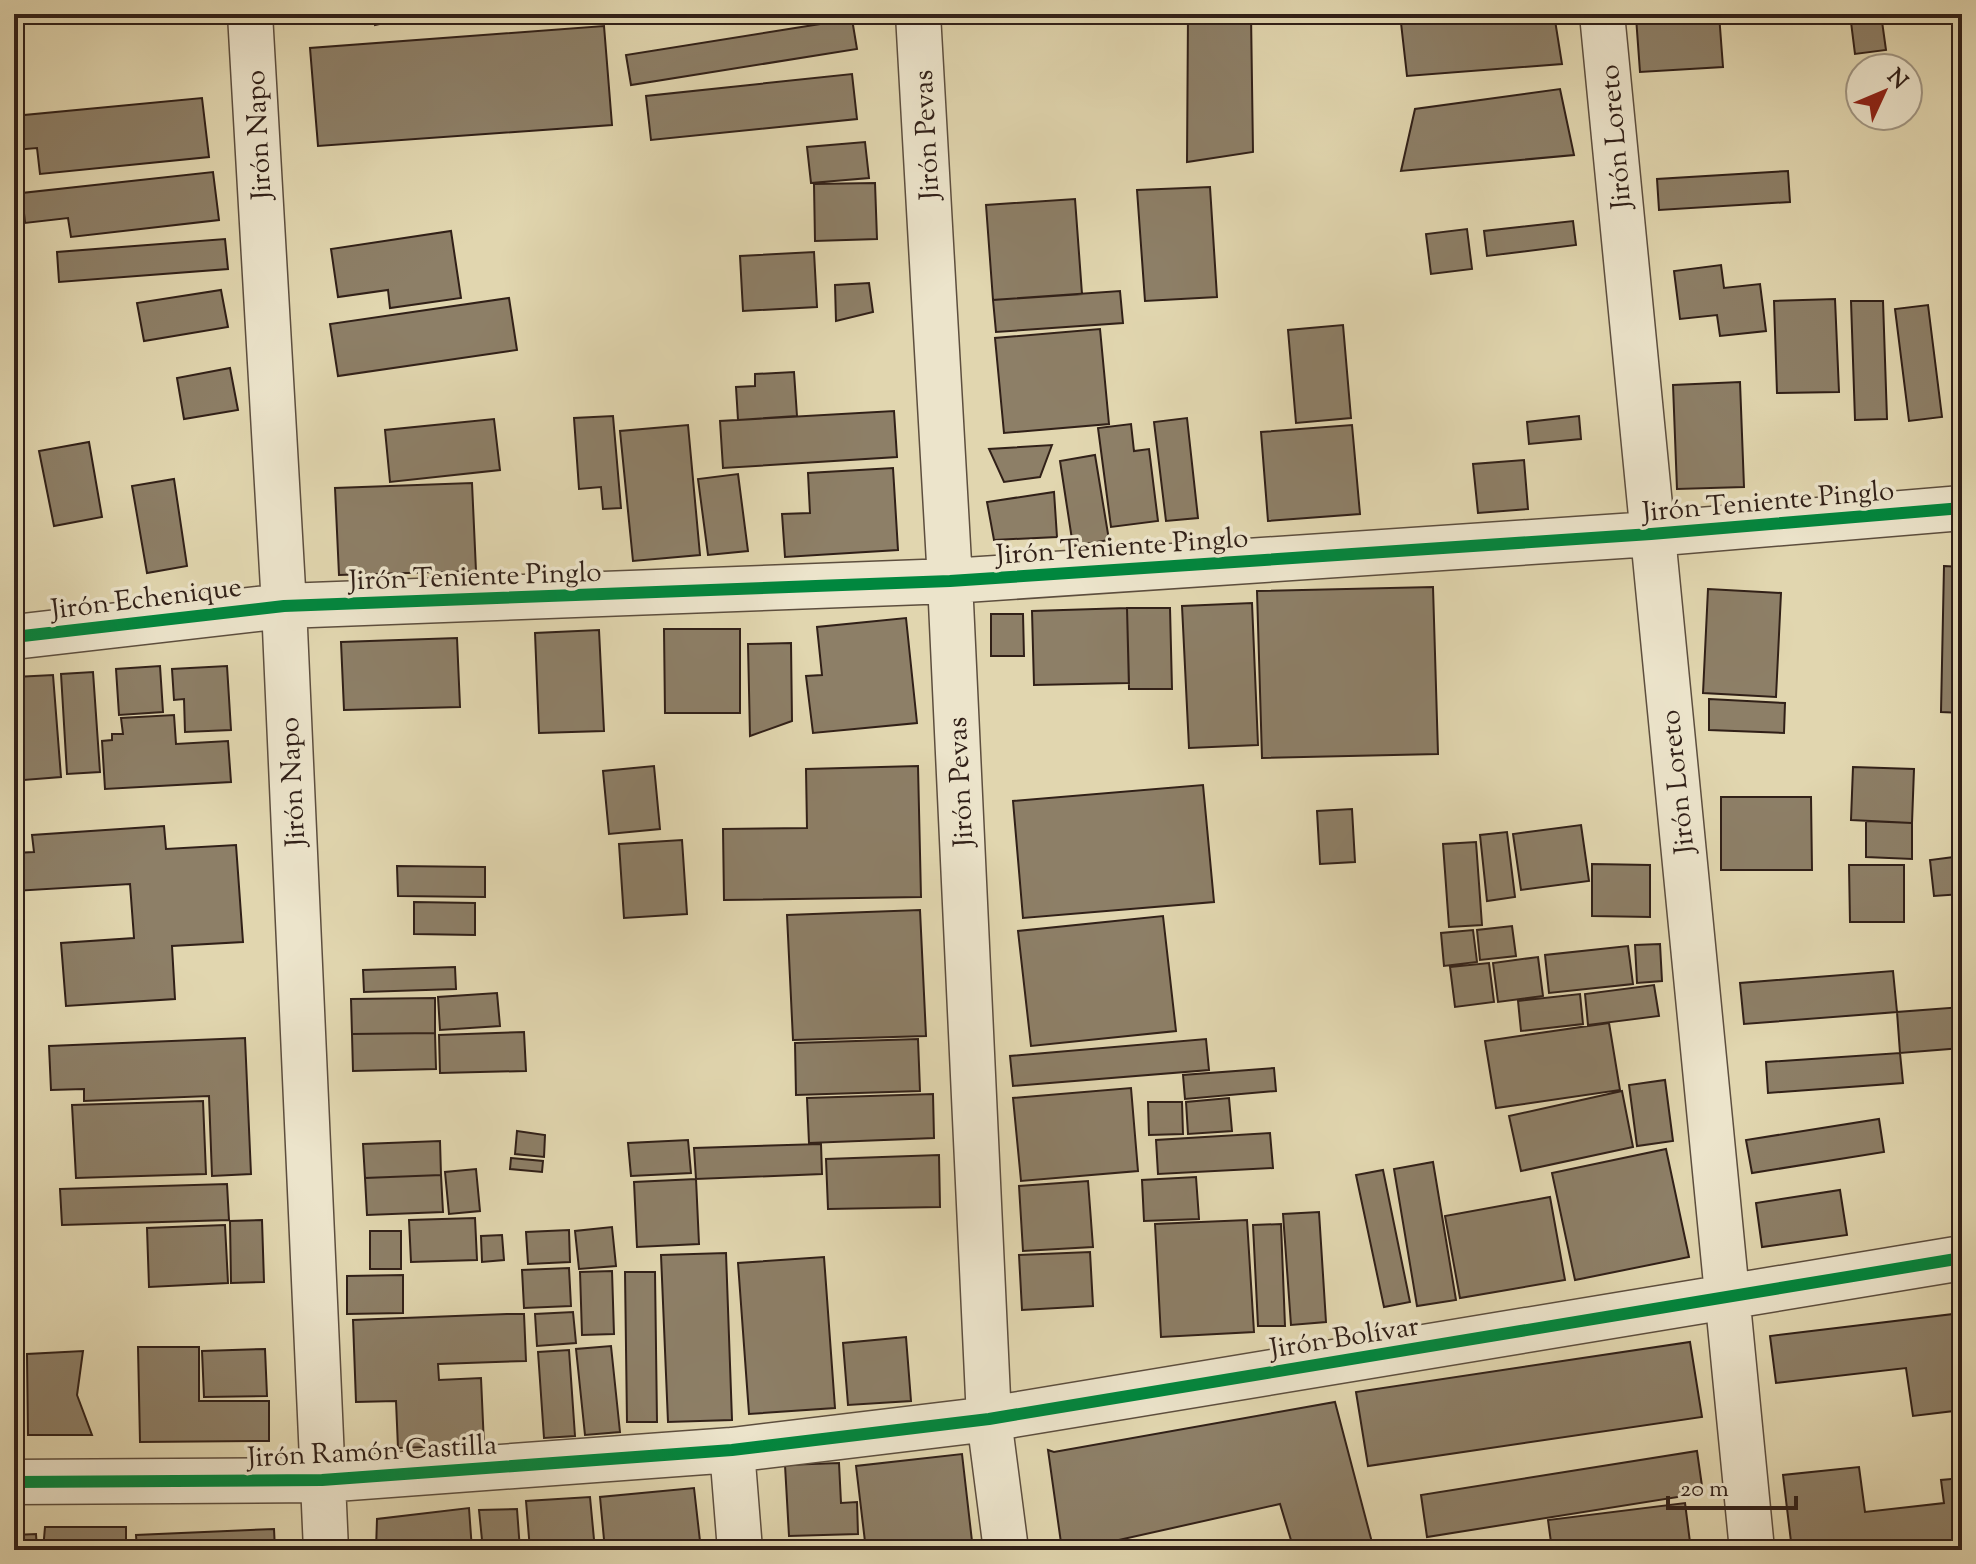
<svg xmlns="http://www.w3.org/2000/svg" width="1976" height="1564" viewBox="0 0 1976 1564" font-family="'Sorts Mill Goudy',serif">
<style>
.building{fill:#8d7f67;stroke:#312018;stroke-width:2}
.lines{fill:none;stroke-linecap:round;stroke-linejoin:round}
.minor-casing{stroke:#5d4e3e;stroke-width:47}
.minor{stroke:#ece4cb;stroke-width:44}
.cycleway-casing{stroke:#ece4cb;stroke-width:17}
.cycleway{stroke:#00873e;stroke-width:12}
.labels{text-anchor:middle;stroke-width:7;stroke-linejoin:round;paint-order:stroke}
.street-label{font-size:28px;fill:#312018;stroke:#ece4cb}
</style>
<rect width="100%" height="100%" fill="#e1d6af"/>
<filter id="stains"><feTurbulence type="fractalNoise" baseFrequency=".0025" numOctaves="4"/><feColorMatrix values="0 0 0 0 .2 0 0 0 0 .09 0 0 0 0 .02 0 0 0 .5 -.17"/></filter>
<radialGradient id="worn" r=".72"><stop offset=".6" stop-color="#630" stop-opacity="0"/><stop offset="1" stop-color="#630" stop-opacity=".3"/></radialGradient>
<path class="building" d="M373,14H407V18L375,25Z
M1188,14H1251L1253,152L1187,162Z
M1400,14H1554L1562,64L1407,76Z
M1684,14H1719L1723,67L1640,72L1636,17Z
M1850,14H1881L1886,50L1855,54Z
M852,19L857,49L631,85L626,55Z
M604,26L612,125L318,146L310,48Z
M852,74L857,119L651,140L646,96Z
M1560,89L1574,155L1401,171L1415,109Z
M202,98L209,157L40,174L37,148L14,150V116Z
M865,142L869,178L811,183L807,147Z
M1788,171L1790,202L1659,210L1657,179Z
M213,172L219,220L71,237L68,218L25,223L22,193Z
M875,183L877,239L815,241L814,184Z
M1210,187L1217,297L1145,301L1137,190Z
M1075,199L1082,294L993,300L986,205Z
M1573,221L1576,245L1487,256L1484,231Z
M1467,229L1472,269L1431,274L1426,234Z
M451,231L461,298L390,308L388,290L338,297L331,249Z
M225,239L228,269L59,282L57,252Z
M814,252L817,307L743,311L740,256Z
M1721,265L1724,288L1760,284L1766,331L1720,336L1717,315L1680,319L1674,271Z
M869,283L873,312L836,321L835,285Z
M221,290L228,327L144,341L137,303Z
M1120,291L1123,323L996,332L993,300Z
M509,298L517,350L338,376L330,324Z
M1835,299L1839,392L1777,393L1774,301Z
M1851,301H1883L1887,419L1855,420Z
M1928,305L1942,417L1909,421L1895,309Z
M1343,325L1351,418L1296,423L1288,330Z
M1100,329L1109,424L1004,433L995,338Z
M230,368L238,410L184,419L177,378Z
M794,372L797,416L738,420L736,387L755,386V374Z
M1740,382L1744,487L1677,489L1673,385Z
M894,411L897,457L723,468L720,421Z
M613,416L621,508L603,509L601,487L579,489L574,418Z
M1579,416L1581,439L1529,444L1527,422Z
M1187,418L1198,518L1166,521L1154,422Z
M494,419L500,470L390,482L385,430Z
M1131,424L1134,451L1149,449L1158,521L1111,527L1098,428Z
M688,425L700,555L633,561L620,431Z
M1352,425L1360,514L1268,521L1261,432Z
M89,442L102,517L54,526L39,451Z
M1052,445L1040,477L1004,482L989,449Z
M1095,455L1109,540L1073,546L1060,461Z
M1524,460L1528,509L1478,513L1473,464Z
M893,468L898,550L785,557L782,514L810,513L808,473Z
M738,474L748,551L708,555L698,479Z
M174,479L187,566L147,573L132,486Z
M472,483L476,571L339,575L335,488Z
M1054,492L1057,537L994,540L987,502Z
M14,552L19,603L14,604Z
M1944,566L1962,567V713L1941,712Z
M1433,587L1438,754L1262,758L1257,591Z
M1708,589L1781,593L1776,697L1703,693Z
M1252,603L1258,745L1189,748L1182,606Z
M1127,608L1129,683L1034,685L1032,611Z
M1127,608H1170L1172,689H1129Z
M991,614H1023L1024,656H991Z
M906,618L917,723L813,733L806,676L822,675L817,627Z
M664,629H740V713H665Z
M599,630L604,731L539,733L535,633Z
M457,638L460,707L344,710L341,642Z
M791,643L792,721L750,736L748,644Z
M160,666L163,712L119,715L116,669Z
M227,666L231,730L185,732L184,699L174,700L172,669Z
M93,672L100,772L67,774L61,674Z
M53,675L61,777L24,780L15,677Z
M1709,699L1785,703L1784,733L1709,730Z
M174,715L176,744L228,741L231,782L105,789L102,741L112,740V734H123L121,718Z
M654,766L660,829L609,834L603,771Z
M918,766L921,897L724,900L723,829L807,828L806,769Z
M1853,767L1914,769L1912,823L1851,820Z
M1203,785L1214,902L1023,918L1013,801Z
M1721,797H1811L1812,870H1721Z
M1352,809L1355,862L1320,864L1317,811Z
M1866,821L1912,823V859L1866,857Z
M1581,825L1589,881L1521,890L1513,834Z
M164,826L166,849L236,845L243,942L172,946L175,999L66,1006L61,943L134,938L130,884L14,891V853L34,852L32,835Z
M1507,832L1515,897L1487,901L1480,835Z
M682,840L687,914L624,918L619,844Z
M1476,842L1482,925L1449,927L1443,844Z
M1962,856V894L1934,896L1930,860Z
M1592,864L1650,865V917L1592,916Z
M1849,865H1904V922H1850Z
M397,866L485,867V897L398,896Z
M414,902L475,903V935L414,934Z
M920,910L926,1036L793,1040L787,915Z
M1163,916L1176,1031L1031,1046L1018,931Z
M1512,926L1516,956L1480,960L1477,930Z
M1473,930L1477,962L1444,966L1441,933Z
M1660,944L1662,981L1637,983L1635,945Z
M1628,946L1633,984L1549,993L1545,955Z
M1538,957L1543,996L1498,1002L1493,963Z
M1489,963L1494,1002L1455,1007L1450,967Z
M455,967L456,989L364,992L363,970Z
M1893,971L1897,1012L1744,1024L1740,983Z
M1654,985L1659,1016L1588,1025L1585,994Z
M497,993L500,1026L440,1030L438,997Z
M1580,994L1583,1024L1521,1031L1518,1001Z
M435,998V1033L352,1034L351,999Z
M1962,1007V1048L1900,1053L1897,1012Z
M1609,1023L1620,1090L1496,1108L1485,1041Z
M524,1032L526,1071L440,1073L439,1035Z
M435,1033L436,1069L353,1071L352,1034Z
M245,1038L251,1174L212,1176L209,1096L84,1101V1089L51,1090L49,1046Z
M918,1039L920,1091L796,1095L795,1043Z
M1206,1039L1209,1070L1013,1086L1010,1056Z
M1900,1053L1903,1083L1768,1093L1766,1062Z
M1274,1068L1276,1091L1185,1099L1183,1075Z
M1665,1080L1673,1141L1637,1146L1629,1085Z
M1131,1088L1138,1171L1021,1181L1013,1098Z
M1622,1091L1633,1147L1521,1171L1509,1116Z
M933,1094L934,1138L809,1143L807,1098Z
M1229,1098L1232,1131L1188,1134L1186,1102Z
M203,1101L206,1174L76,1178L72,1105Z
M1148,1102H1182L1183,1134L1149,1135Z
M1879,1119L1884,1152L1752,1173L1746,1140Z
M517,1131L545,1135L544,1157L515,1154Z
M1270,1133L1273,1168L1158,1174L1156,1140Z
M688,1140L691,1173L631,1176L628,1143Z
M440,1141L441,1175L365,1178L363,1144Z
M821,1144L822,1174L696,1179L694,1148Z
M1666,1149L1689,1257L1575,1280L1552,1173Z
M939,1155L940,1207L828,1209L826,1159Z
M511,1158L543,1161L542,1172L510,1169Z
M1433,1162L1456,1300L1417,1306L1394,1169Z
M476,1169L480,1211L449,1214L445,1172Z
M1383,1170L1410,1302L1384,1307L1356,1175Z
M441,1175L443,1212L367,1215L365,1178Z
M1196,1177L1199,1219L1144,1221L1142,1180Z
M696,1179L699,1244L637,1247L634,1182Z
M1088,1181L1093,1247L1023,1251L1019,1186Z
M227,1184L229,1220L62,1225L60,1189Z
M1840,1190L1847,1235L1762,1247L1756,1203Z
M1550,1197L1565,1280L1460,1298L1445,1216Z
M1319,1212L1326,1322L1291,1325L1283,1214Z
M475,1218L477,1260L411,1262L409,1220Z
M262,1220L264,1282L231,1283L230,1221Z
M1247,1220L1254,1332L1161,1337L1155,1224Z
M1281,1224L1285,1326H1258L1253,1225Z
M225,1225L228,1283L149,1287L147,1228Z
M612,1227L616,1266L579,1269L575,1231Z
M569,1230L570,1262L528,1264L526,1232Z
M370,1231H401V1269H370Z
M502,1235L504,1260L482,1262L481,1236Z
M1090,1252L1093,1306L1022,1310L1019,1255Z
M726,1253L732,1420L668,1422L661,1255Z
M824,1257L835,1408L749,1414L738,1263Z
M569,1268L571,1306L524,1308L522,1270Z
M612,1271L614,1334L582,1335L580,1272Z
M625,1272H655L657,1422H627Z
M403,1275V1313L347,1314V1276Z
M573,1312L576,1343L537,1346L535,1314Z
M1962,1313V1410L1913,1416L1906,1368L1776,1383L1770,1336Z
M507,1314H524L526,1361L438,1364L439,1380L481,1378L484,1445L398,1448L396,1401L356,1402L353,1320Z
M906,1337L911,1401L848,1405L843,1343Z
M1690,1342L1702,1417L1368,1466L1356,1392Z
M611,1346L620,1432L585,1435L576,1349Z
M138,1347H199V1401H269V1441L140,1442Z
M14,1349H21L22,1434H14Z
M265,1349L267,1396L204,1397L202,1351Z
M569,1350L575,1436L544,1438L538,1352Z
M83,1351L77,1395L92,1435H28L27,1354Z
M1335,1402L1374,1550H1294L1280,1504L1074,1550H1062L1048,1450L1054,1452Z
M1697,1451L1703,1493L1427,1537L1421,1495Z
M962,1454L973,1550H866L856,1466Z
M839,1463L841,1503L857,1502L858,1534L789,1536L785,1465Z
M1859,1467L1865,1512L1944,1503L1941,1480L1962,1478V1550H1792L1783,1475Z
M694,1488L701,1550H605L600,1497Z
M590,1497L595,1550H530L526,1501Z
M1685,1503L1691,1550H1552L1548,1520Z
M469,1508L472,1550H376L377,1519Z
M517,1509L520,1550H483L479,1510Z
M45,1527H126V1550H43Z
M274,1529L275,1550H137L136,1535Z
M36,1534L37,1550H14V1535Z
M1280,1543L1282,1550H1245Z"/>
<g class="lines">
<g class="minor-casing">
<path id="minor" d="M250,14L284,606L326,1550
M918,14L950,581L989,1419L1006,1550
M1602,14L1752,1550
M14,637L284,606L950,581L1651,534L1962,508
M732,1450L740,1550
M14,1482L322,1480L732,1450L989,1419L1962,1258"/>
</g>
<use href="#minor" class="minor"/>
<g class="cycleway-casing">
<path id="cycleway" d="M14,637L284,606L950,581L1651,534L1962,508
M14,1482L322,1480L732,1450L989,1419L1962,1258"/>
</g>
<use href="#cycleway" class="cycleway"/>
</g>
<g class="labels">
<g class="street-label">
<text transform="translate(257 135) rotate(-93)" y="10">Jirón Napo</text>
<text transform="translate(925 135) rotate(-93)" y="10">Jirón Pevas</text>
<text transform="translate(1614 137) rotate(-95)" y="10">Jirón Loreto</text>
<text transform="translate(1768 500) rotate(-5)" y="10">Jirón Teniente Pinglo</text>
<text transform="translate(1122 545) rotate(-4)" y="10">Jirón Teniente Pinglo</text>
<text transform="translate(475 575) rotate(-2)" y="10">Jirón Teniente Pinglo</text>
<text transform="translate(146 597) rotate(-7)" y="10">Jirón Echenique</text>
<text transform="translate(291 782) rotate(-93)" y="10">Jirón Napo</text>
<text transform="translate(959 782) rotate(-93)" y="10">Jirón Pevas</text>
<text transform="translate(1676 782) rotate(-96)" y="10">Jirón Loreto</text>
<text transform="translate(1344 1336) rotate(-9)" y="10">Jirón Bolívar</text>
<text transform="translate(372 1450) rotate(-3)" y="10">Jirón Ramón Castilla</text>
</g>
</g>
<rect width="1976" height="1564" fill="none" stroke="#e1d6af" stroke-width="48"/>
<rect x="16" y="16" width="1944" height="1532" fill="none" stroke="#312018" stroke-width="4"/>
<rect x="24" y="24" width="1928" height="1516" fill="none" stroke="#312018" stroke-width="2"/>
<g transform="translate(1884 92) rotate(46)"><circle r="38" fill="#ece4cb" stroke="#a19683" stroke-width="2"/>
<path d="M0-6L14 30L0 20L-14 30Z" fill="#8f2418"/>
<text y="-12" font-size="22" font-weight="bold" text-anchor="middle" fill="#312018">N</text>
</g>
<path d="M1668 1496v12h128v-12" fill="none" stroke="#312018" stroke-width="4"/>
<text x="1680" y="1496" font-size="24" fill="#312018" stroke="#ece4cb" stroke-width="6" paint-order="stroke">20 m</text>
<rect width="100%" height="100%" filter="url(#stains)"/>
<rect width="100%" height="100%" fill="url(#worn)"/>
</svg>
